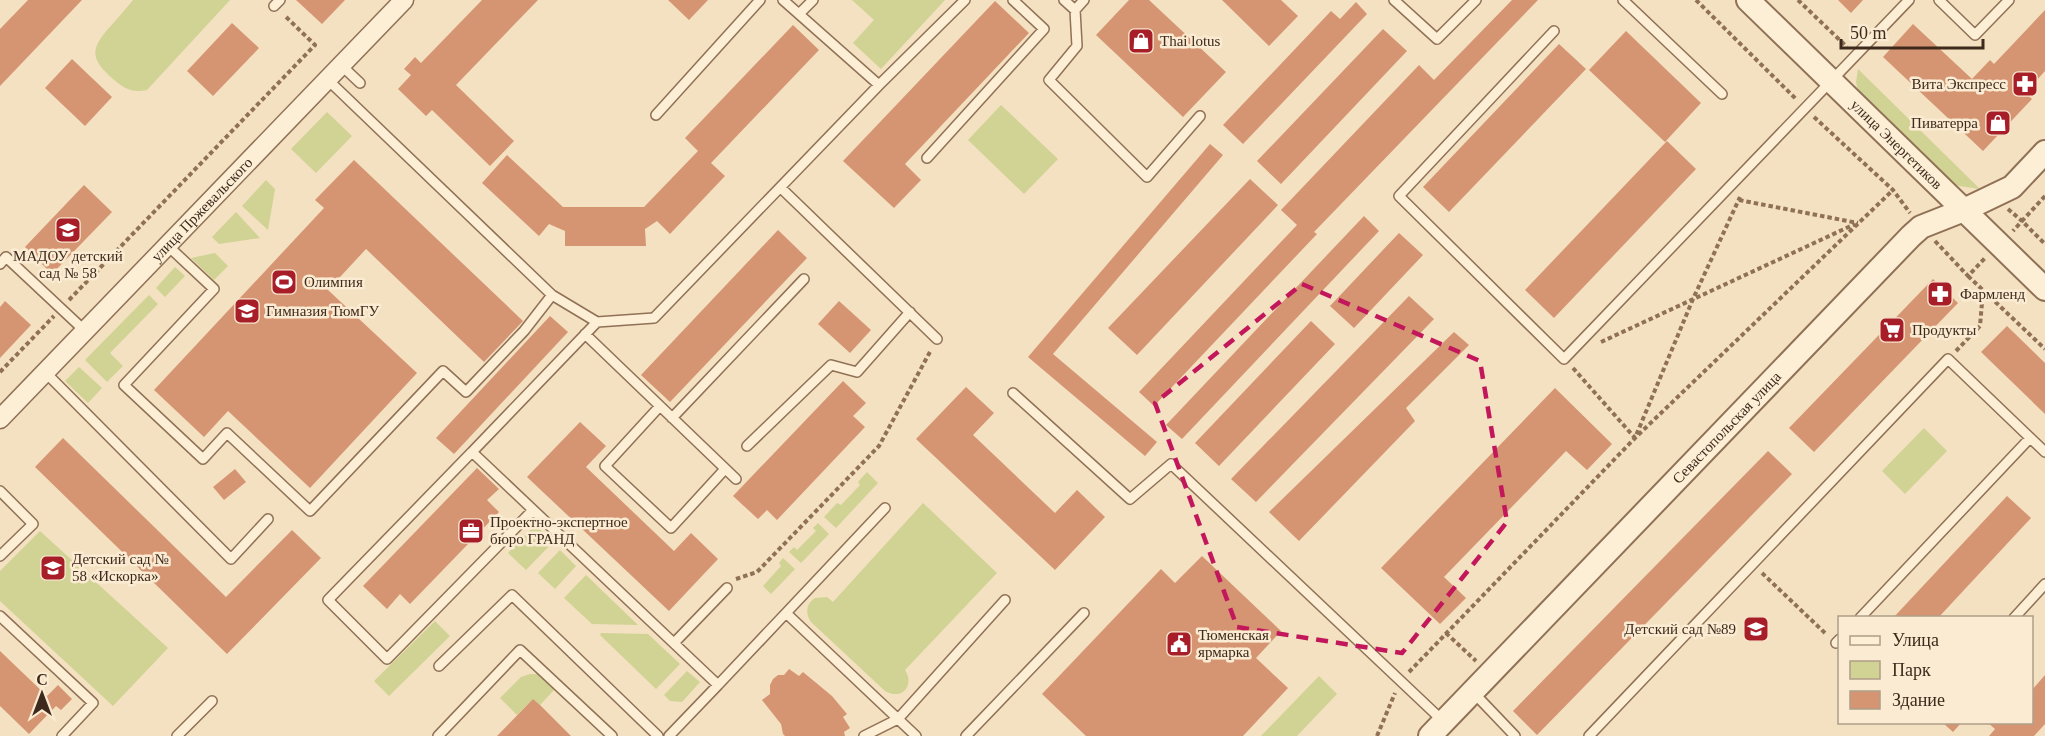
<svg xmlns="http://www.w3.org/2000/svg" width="2045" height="736" viewBox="0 0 2045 736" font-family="Georgia,serif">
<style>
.green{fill:#d0d393}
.building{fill:#d69572}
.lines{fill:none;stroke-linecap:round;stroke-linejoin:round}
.service-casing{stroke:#907156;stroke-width:12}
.minor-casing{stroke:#907156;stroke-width:21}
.tertiary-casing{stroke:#907156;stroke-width:26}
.path{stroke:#907156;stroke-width:4;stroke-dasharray:4.5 3;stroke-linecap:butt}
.service{stroke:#fdeed6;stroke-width:9}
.minor{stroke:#fdeed6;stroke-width:18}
.tertiary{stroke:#fdeed6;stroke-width:22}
.marked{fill:none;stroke:#c2185b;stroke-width:4.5;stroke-dasharray:12 8;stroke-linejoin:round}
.labels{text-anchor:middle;stroke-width:5;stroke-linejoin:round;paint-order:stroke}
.poi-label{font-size:15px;fill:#3e2a1c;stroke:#faebd2;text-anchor:start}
.street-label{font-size:15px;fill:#3e2a1c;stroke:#faebd2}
</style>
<rect width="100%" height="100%" fill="#f3e1c1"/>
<path class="green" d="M133,0H230L147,90C132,93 125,89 113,79C92,60 89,51 108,29C117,19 125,10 133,0Z
M852,0H945L881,69L853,43L874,20Z
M1858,69L1980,189L1959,186L1948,181L1859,95L1856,82Z
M1001,105L1058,159L1024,194L968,140Z
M327,112L352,136L316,173L291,149Z
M266,180L275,189L268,230L242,206Z
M236,212L260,238L219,244L212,237Z
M215,253L228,266L214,280L191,258Z
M175,267L185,276L165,297L156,288Z
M149,295L158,304L110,353L123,366L107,382L85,360Z
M79,367L102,388L88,403L65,381Z
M1924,428L1947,451L1905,494L1882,471Z
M867,472L878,483L836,528L824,517L837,503L841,505L860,485L858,482Z
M923,503L997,573L905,670C915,685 902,701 885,691L811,622C805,613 806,604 815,598L827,597L833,602Z
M818,523L829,534L801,563L789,552L794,547L797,550L816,531L813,528Z
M535,525L553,542L526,570L508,553Z
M40,531L168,648L113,706L0,601V571Z
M560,550L576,566L555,589L538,573Z
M783,558L795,569L771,594L763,586L781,566L779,563Z
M586,575L638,625L592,624L564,598Z
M435,621L450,636L389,696L374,681Z
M601,633L648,634L680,664L656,689L600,635Z
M687,671L700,682L682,702L670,701L664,695Z
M530,674H538L554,690L540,705L533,699L517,715L500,698L521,677Z
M1319,676L1337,694L1297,736H1261Z"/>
<path class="building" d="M28,0H82L0,86V29Z
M296,0H345L322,24Z
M482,0H538L456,85L514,141L490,166L432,110L426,116L398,89L411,75L404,69L415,57L421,63Z
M668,0H708L689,20Z
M1129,0H1149L1226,72L1183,117L1096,35Z
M1222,0H1281L1298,16L1269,46Z
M1512,0H1538L1314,232L1317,234L1154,406L1139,392L1297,225L1281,210L1419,65L1434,80Z
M1838,0H1863L1851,13Z
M995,1L1029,33L905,164L921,180L894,208L843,161Z
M1356,2L1367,14L1243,144L1223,125L1331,11L1340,19Z
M2045,10V71L2025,93L2032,99L1983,151L1883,57L1913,24L1972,79L1990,60L1994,64Z
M232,23L259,48L213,96L187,71Z
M793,25L819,50L711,163L725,176L670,234L657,221L645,229L646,246H565V231L549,224L539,236L482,183L507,155L563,207H644L698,151L685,138Z
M1383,29L1407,51L1281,184L1257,161Z
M1626,31L1701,103L1665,142L1589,70Z
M1559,44L1586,69L1449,212L1423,187Z
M72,59L112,97L85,126L45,88Z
M1667,141L1696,169L1554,318L1525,290Z
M1210,144L1223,155L1053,354L1157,442L1145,456L1028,357Z
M354,160L523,321L484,362L366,249L328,290L417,373L310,488L228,411L204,437L154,390L324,208L315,200Z
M1250,179L1278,205L1137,355L1108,328Z
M84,185L112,212L52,274L25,247Z
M1364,216L1379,231L1182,439L1166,425Z
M778,230L807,258L670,402L641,375Z
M1399,233L1423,255L1354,328L1330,306Z
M1933,279L1958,303L1814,452L1789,428Z
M1409,296L1434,319L1256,502L1231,479Z
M5,301L31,325L0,358V307Z
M839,301L871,330L850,353L818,324Z
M550,316L568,332L454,454L436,438Z
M1311,321L1335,344L1219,466L1195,443Z
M2007,326L2045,363V414L1981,352Z
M1454,332L1469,345L1406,408L1415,421L1299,541L1269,512Z
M843,381L866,403L853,416L865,427L777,520L767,510L758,519L733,496Z
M966,387L994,413L973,435L1055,513L1077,490L1105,517L1055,570L916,439Z
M1555,388L1612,444L1587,470L1566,451L1444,577L1466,598L1440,624L1381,568Z
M580,422L606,446L586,467L674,551L691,533L718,559L669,611L527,477Z
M63,438L226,597L292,530L321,558L227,654L35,467Z
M1768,451L1792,474L1537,735L1513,711Z
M477,468L499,489L487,500L499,512L410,604L400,594L387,609L363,586Z
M235,469L246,482L224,500L213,487Z
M2007,496L2031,518L1938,618H1893Z
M1202,556L1281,631L1256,658L1288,688L1243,736H1086L1042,694L1161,569L1175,583Z
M0,651L47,696L58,685L72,699L61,710L56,706L29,734L0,706Z
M789,669L799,676L803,672L832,696L847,714L843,717L850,728L844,732L845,736H785L783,734L781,724L762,700L770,694V685L773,679L778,675H784Z
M2045,675V724L2034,736H1989L1995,729L1987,722H2032V690Z
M533,699L540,705L571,736H497Z
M1942,722H1962L1953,732Z"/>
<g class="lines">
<g class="service-casing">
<path id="service" d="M783,0L879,85
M1064,0L1075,10L1084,0
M1394,0L1437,39L1476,0
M1623,0L1722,94
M1939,0L1975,35L2009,0
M274,6L280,0
M1075,10L1077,46L1049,80L1147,177L1200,116
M799,14L813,0
M1554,31L1399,196L1564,359L1909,0
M341,65L360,83
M327,79L552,295L597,322L472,452L718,685L786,613L916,736
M656,115L760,0
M927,158L1044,29L1013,0
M781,188L937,339
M167,245L214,289L124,385L203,459L227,433L310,511L443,371L466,392L524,331L552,295
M0,264L6,257L85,331
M597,322L654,318L879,85L965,0
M585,334L736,479
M45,372L231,559L268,519
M1013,393L1130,499L1171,464L1444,722
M660,406L605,466L671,528L725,469
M672,418L804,279
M747,446L831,365L857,372L910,312
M472,452L328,600L387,659L533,510
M0,491L33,524L0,556
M786,613L885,508
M0,616L93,703L62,736
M1860,618L2030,438
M2014,618L2045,584
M674,643L727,588
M1836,643L1840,639
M439,666L512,595L658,736
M1473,692L1515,736
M177,736L212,701
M438,736L520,650L612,736
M669,736L718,685
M864,736L898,719L1005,600
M966,736L1084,613
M1589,736L1948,359L2045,452"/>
</g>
<g class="minor-casing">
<g id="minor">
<path id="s1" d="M0,419L404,0"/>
</g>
</g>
<g class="tertiary-casing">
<g id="tertiary">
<path id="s2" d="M1748,0L2045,289"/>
<path id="s3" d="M1430,736L1911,236L1921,227L1964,210L2012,187L2045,152"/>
</g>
</g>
<path class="path" d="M1696,0L1796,99
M1798,0L1847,47
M1814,117L1893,190L1910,213
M2045,196L2022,221L2045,244
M1739,200L1858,223
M2008,209L2022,221L2013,231
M1935,241L1968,276L1986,257
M1968,276L2045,349
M69,300L315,45L284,15
M1601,342L1855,224
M1956,351L1980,326L1983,291
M1573,368L1635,438L1693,299L1740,197
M0,372L54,316
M1762,573L1826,634
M736,579L757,572L879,446L931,350
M1446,633L1476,661
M1409,672L1635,438L1893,190
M1377,736L1395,693"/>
<use href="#service" class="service"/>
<use href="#minor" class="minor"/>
<use href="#tertiary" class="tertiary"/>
</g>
<path class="marked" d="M1302,284L1480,361L1507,522L1402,653L1237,627L1155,403Z"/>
<defs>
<g id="shop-square" transform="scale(1.35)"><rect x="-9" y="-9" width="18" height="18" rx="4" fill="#a71e28" stroke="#faebd2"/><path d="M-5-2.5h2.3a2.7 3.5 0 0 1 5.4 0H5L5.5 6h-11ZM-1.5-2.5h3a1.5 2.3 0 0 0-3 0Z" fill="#fff"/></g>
<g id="pharmacy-square" transform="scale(1.35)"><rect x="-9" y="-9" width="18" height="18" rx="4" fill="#a71e28" stroke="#faebd2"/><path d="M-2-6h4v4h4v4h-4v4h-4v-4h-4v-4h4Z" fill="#fff"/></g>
<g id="school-square" transform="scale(1.35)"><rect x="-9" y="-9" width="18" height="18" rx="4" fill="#a71e28" stroke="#faebd2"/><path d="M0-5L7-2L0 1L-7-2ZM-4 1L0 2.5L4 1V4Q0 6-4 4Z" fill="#fff"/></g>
<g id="stadium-square" transform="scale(1.35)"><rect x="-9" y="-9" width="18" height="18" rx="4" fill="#a71e28" stroke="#faebd2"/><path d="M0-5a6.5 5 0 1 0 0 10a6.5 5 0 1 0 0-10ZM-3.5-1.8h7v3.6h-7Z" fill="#fff"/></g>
<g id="supermarket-square" transform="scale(1.35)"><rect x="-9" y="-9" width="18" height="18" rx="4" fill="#a71e28" stroke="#faebd2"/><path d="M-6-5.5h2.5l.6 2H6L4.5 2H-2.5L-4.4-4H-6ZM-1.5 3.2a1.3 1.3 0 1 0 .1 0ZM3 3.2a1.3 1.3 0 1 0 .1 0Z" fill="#fff"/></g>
<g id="office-square" transform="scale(1.35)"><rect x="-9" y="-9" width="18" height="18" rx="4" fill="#a71e28" stroke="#faebd2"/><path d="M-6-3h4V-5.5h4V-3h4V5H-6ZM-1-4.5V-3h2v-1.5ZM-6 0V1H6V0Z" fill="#fff"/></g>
<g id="civic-square" transform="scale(1.35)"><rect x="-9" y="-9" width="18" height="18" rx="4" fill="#a71e28" stroke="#faebd2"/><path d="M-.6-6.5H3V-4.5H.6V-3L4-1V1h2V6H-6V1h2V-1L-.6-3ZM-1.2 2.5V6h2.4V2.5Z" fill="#fff"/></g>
</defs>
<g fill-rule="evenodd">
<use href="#shop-square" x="1141" y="41"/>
<use href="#pharmacy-square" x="2025" y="84"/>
<use href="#shop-square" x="1998" y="123"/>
<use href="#school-square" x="68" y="230"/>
<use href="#stadium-square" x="284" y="282"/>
<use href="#pharmacy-square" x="1940" y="294"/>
<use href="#school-square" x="247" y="311"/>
<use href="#supermarket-square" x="1892" y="330"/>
<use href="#office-square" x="471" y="531"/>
<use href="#school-square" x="53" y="568"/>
<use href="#school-square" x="1756" y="629"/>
<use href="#civic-square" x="1179" y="644"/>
</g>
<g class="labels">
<g class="poi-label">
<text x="1160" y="46">Thai lotus</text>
<text x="2006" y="89" text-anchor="end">Вита Экспресс</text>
<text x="1978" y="128" text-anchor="end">Пиватерра</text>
<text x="68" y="261" text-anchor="middle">МАДОУ детский<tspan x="68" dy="17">сад № 58</tspan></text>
<text x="304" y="287">Олимпия</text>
<text x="1960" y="299">Фармленд</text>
<text x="266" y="316">Гимназия ТюмГУ</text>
<text x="1912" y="335">Продукты</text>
<text x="490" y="527">Проектно-экспертное<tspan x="490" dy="17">бюро ГРАНД</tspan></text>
<text x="72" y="564">Детский сад №<tspan x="72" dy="17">58 «Искорка»</tspan></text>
<text x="1736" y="634" text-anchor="end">Детский сад №89</text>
<text x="1198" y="640">Тюменская<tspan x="1198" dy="17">ярмарка</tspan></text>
</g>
<g class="street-label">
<text dy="5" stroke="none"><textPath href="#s2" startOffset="207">улица Энергетиков</textPath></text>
<text dy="5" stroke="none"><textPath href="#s1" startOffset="291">улица Пржевальского</textPath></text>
<text dy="5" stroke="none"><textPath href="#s3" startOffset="428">Севастопольская улица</textPath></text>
</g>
</g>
<rect x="1838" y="616" width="195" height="108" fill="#faebd2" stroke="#af9e89" stroke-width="1.5"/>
<rect x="1850" y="636" width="30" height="9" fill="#fdeed6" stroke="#af9e89" stroke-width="1.5"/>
<text x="1892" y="646" font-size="18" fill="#3e2a1c">Улица</text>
<rect x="1850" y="661" width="30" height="18" fill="#d0d393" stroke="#af9e89" stroke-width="1.5"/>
<text x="1892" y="676" font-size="18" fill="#3e2a1c">Парк</text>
<rect x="1850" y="691" width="30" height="18" fill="#d69572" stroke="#af9e89" stroke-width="1.5"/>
<text x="1892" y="706" font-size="18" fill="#3e2a1c">Здание</text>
<g transform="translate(42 694)" stroke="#faebd2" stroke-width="4.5" paint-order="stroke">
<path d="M0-4.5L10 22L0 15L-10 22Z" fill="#3e2a1c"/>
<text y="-9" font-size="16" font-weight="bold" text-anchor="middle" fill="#3e2a1c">С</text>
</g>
<path d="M1841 39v9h142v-9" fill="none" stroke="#3e2a1c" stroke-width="3"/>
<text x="1850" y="39" font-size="18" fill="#3e2a1c" stroke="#faebd2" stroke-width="4.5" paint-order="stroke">50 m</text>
</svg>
